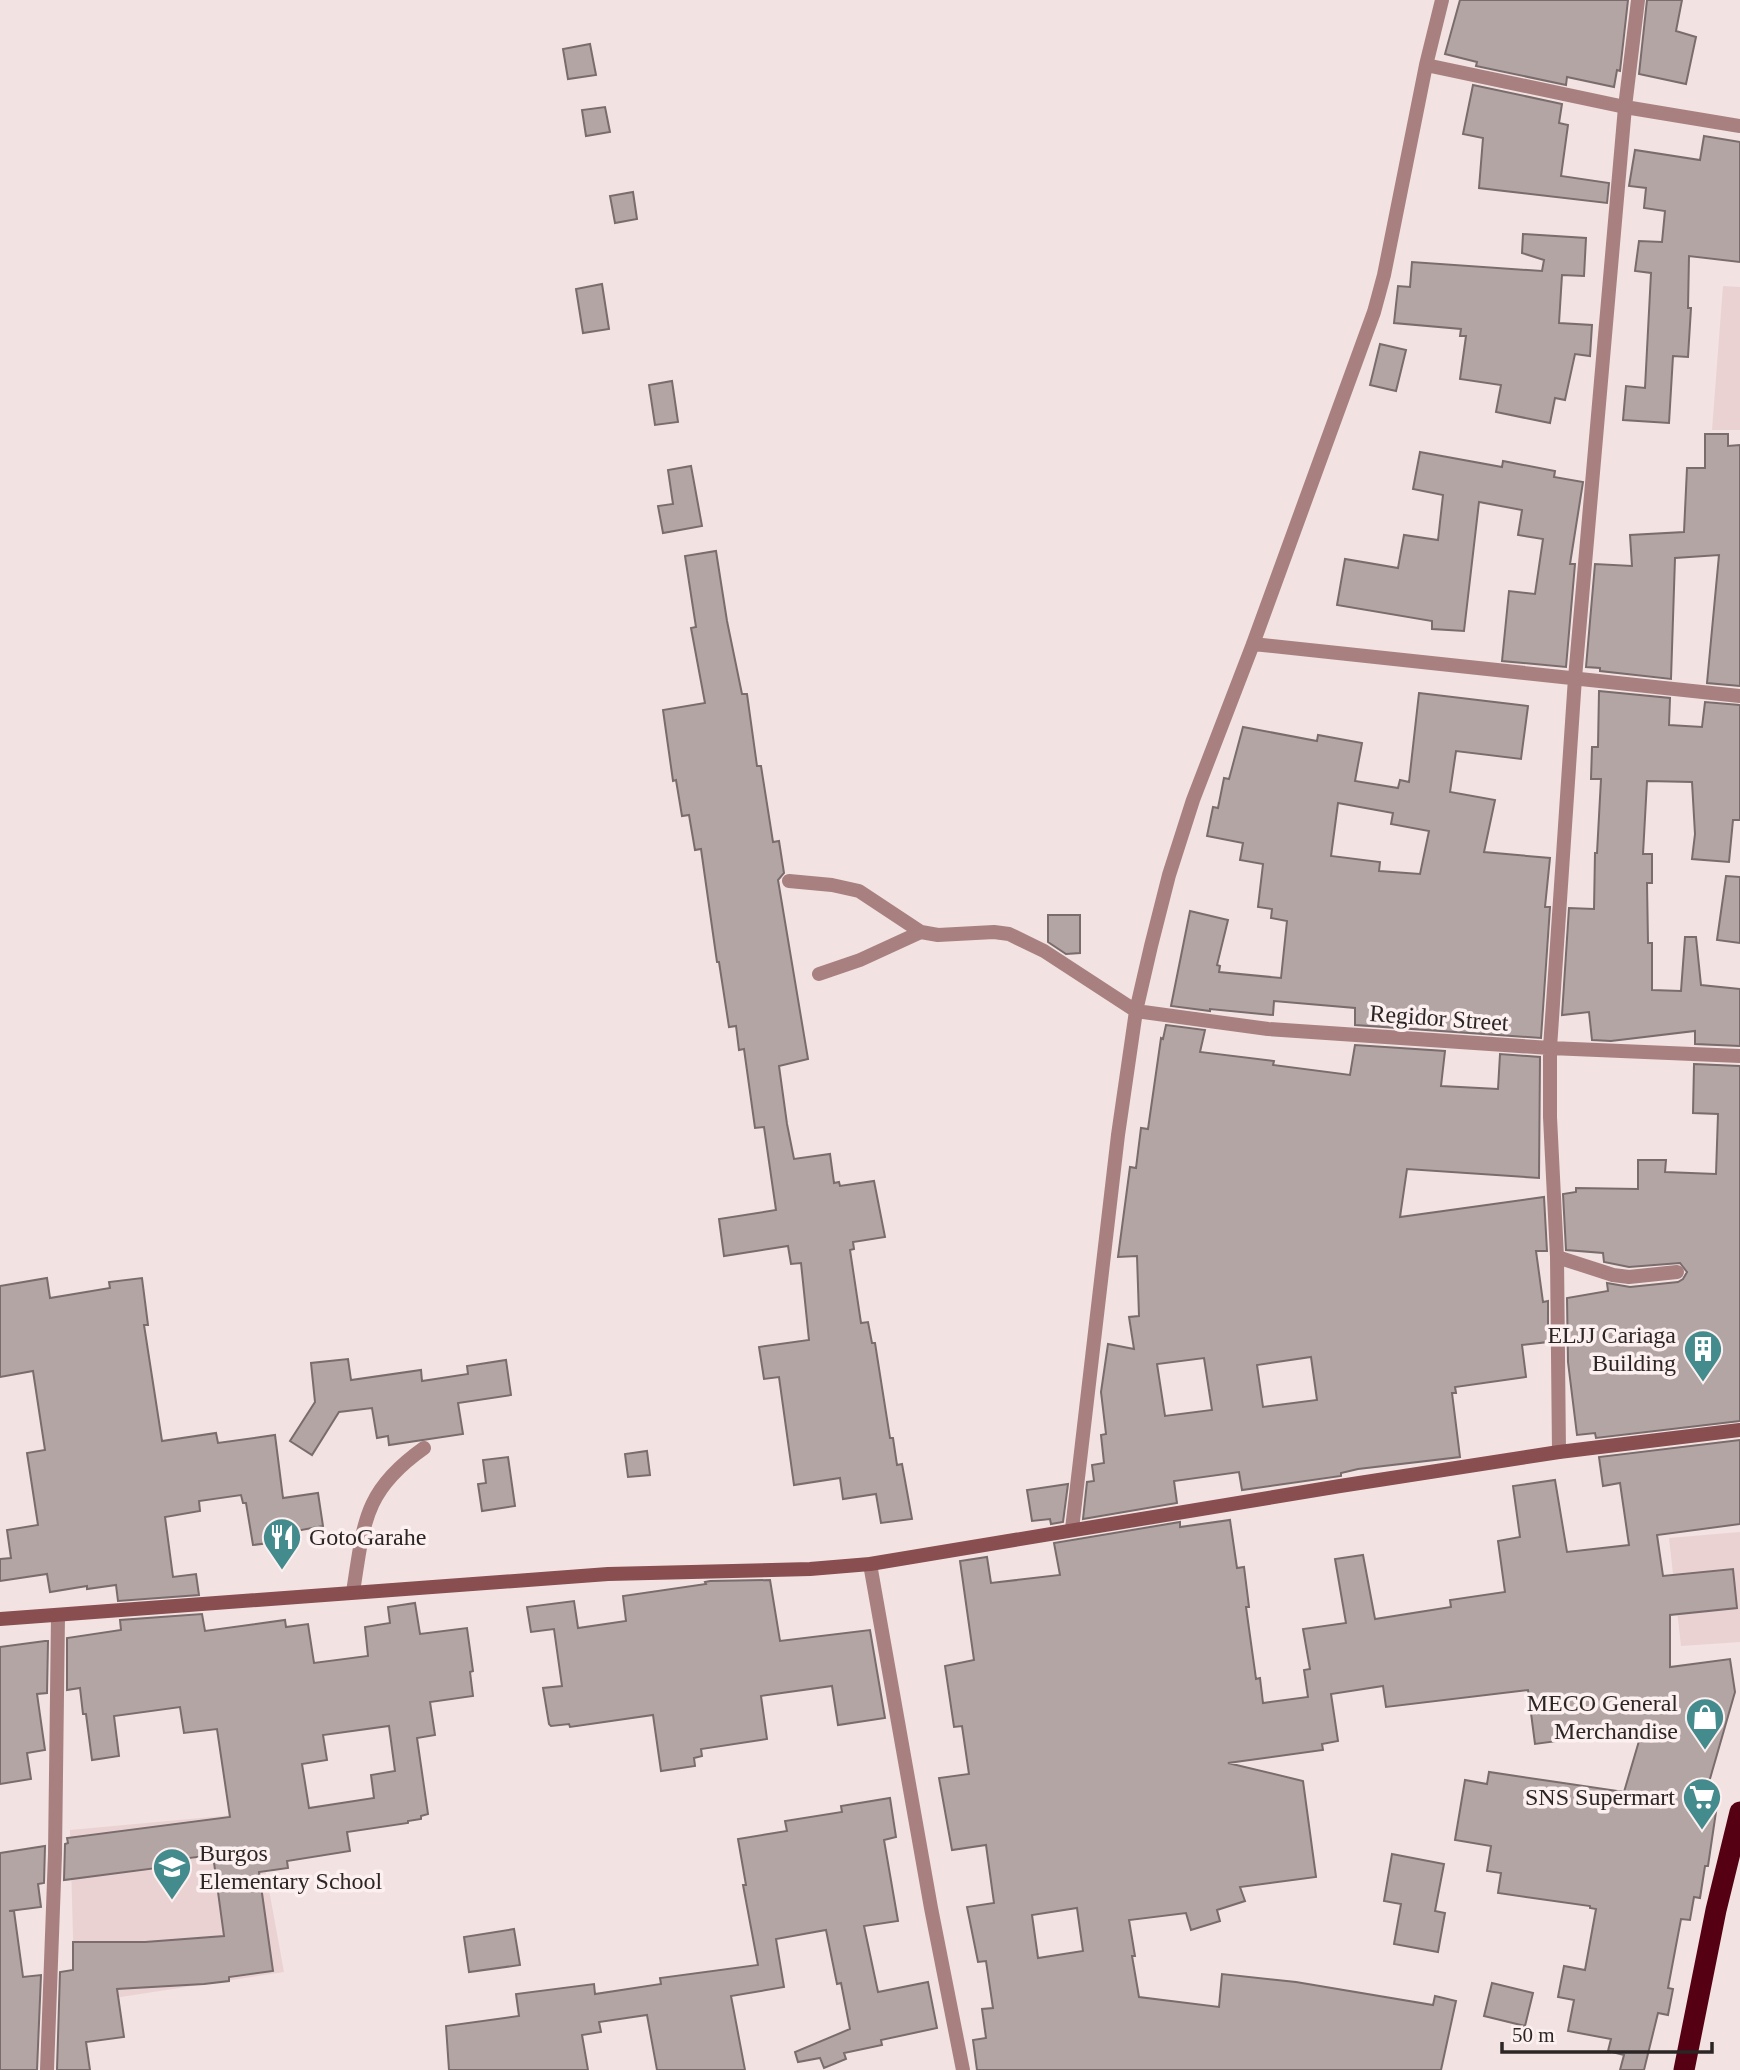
<svg xmlns="http://www.w3.org/2000/svg" width="1740" height="2070" viewBox="0 0 1740 2070" font-family="Georgia,serif">
<style>
.built{fill:#ead2d2}
.building{fill:#b4a5a5;stroke:#7a6c6c;stroke-width:2;fill-rule:evenodd}
.lines{fill:none;stroke-linecap:round;stroke-linejoin:round}
.lane{stroke:#a98080;stroke-width:14}
.street{stroke:#a98080;stroke-width:14}
.secondary{stroke:#884e50;stroke-width:14}
.highway{stroke:#560014;stroke-width:21}
.labels{text-anchor:middle;stroke-width:7;stroke-linejoin:round;paint-order:stroke}
.street-label{font-size:24px;fill:#2b2525;stroke:#fdf0f0}
.poi-label{font-size:24px;fill:#2b2525;stroke:#fdf0f0;text-anchor:end}
</style>
<rect width="100%" height="100%" fill="#f2e2e2"/>
<path class="built" d="M1723,286L1740,287V430H1712Z
M1740,1532V1642L1681,1646L1669,1538Z
M255,1813L284,1972L75,2004L70,1830Z"/>
<path class="building" d="M1460,0H1628L1620,71L1617,70L1614,87L1567,77L1566,85L1476,66L1477,62L1445,54Z
M1647,0H1682L1676,31L1696,37L1686,84L1639,74Z
M590,44L596,75L568,79L563,49Z
M1473,85L1562,104L1559,123L1568,125L1561,176L1609,183L1607,203L1479,188L1483,138L1463,134Z
M605,107L610,132L586,136L582,110Z
M1704,136L1740,142V262L1689,256L1688,308H1691L1688,357L1673,356L1669,423L1623,420L1626,386L1645,388L1651,273L1635,271L1639,241L1662,242L1665,211L1644,208L1646,188L1629,186L1635,150L1700,160Z
M633,192L637,219L615,223L610,196Z
M1523,234L1586,238L1584,276L1562,275L1559,323L1592,325L1590,356L1575,354L1565,400L1555,398L1550,423L1496,412L1501,385L1460,379L1466,336H1460L1461,329L1394,323L1398,286L1410,287L1412,262L1542,271L1544,260L1522,253Z
M602,284L609,329L583,333L576,289Z
M1380,344L1406,350L1396,391L1370,385Z
M672,381L678,422L655,425L649,385Z
M1705,434H1728V446L1740,445V686L1707,683L1719,555L1675,558L1671,679L1600,671V668L1586,667L1595,564L1632,566L1630,535L1684,532L1687,468H1705Z
M1420,452L1502,467L1503,461L1555,471L1554,477L1583,482L1570,564H1575L1566,667L1502,661L1509,591L1535,594L1543,539L1518,535L1522,510L1479,502L1464,631L1432,629V621L1337,605L1345,559L1398,568L1404,535L1438,540L1443,495L1413,489Z
M691,466L702,526L663,533L658,506L673,504L668,470Z
M716,551L727,621L742,694H747L757,766H761L773,842L779,841L784,873L778,880L808,1059L779,1066L787,1124L794,1159L830,1154L834,1183L839,1182L840,1186L874,1181L885,1237L853,1242L854,1249L850,1250L861,1323L868,1322L872,1343H875L890,1438H893L897,1465L902,1464L912,1519L881,1523L876,1494L843,1499L840,1478L794,1485L779,1377L764,1379L759,1347L809,1340L801,1263L791,1264L788,1246L724,1256L719,1219L776,1210L764,1127L755,1128L744,1049L739,1050L736,1026L729,1027L719,962H717L701,849L695,850L689,815L682,816L676,780L673,781L663,710L705,703L691,628L696,627L685,556Z
M1599,691L1670,698L1669,725L1702,727L1705,702L1740,705V820H1733L1729,862L1692,859L1695,834L1692,782L1647,781L1643,854H1652V883H1647L1648,943H1652V990L1681,991L1685,937H1696L1701,985L1740,989V1046L1695,1044V1031L1611,1041L1592,1040L1589,1012L1562,1015L1569,908L1594,909L1595,853H1597L1601,779H1591L1592,747H1598Z
M1419,693L1528,706L1521,759L1456,751L1450,792L1495,800L1484,852L1550,858L1545,907H1550L1541,1038L1355,1025V1008L1274,1001L1273,1015L1210,1009V1011L1171,1006L1190,911L1228,920L1217,965L1220,966L1219,972L1281,978L1287,921L1271,918L1272,909L1258,907L1263,864L1240,860L1243,843L1207,836L1213,807L1218,808L1224,778L1229,779L1243,727L1317,741L1318,735L1362,743L1355,781L1398,788L1400,780L1409,782ZM1338,803L1393,813L1391,824L1429,831L1420,874L1379,871L1380,862L1331,856Z
M1726,876L1740,877V943L1717,940Z
M1048,915H1080V953L1066,954L1048,942Z
M1166,1025L1205,1030L1200,1052L1274,1061L1273,1065L1350,1075L1355,1045L1445,1051L1441,1086L1498,1089L1500,1054L1540,1057L1539,1178L1407,1169L1400,1217L1544,1197L1547,1251H1536L1543,1302L1548,1301V1342L1522,1345L1526,1377L1455,1387L1456,1393H1452L1460,1457L1358,1469L1341,1473V1476L1242,1490L1239,1472L1174,1481L1177,1503L1083,1519L1087,1482L1094,1481L1092,1465L1104,1463L1101,1435L1106,1434L1101,1392L1108,1344L1134,1349L1129,1317L1139,1316L1137,1256L1118,1257L1130,1167L1136,1168L1141,1128L1148,1129L1161,1038L1163,1039ZM1311,1357L1317,1400L1263,1407L1257,1365ZM1204,1358L1212,1410L1165,1416L1157,1364Z
M1694,1064L1740,1066V1421L1596,1438L1595,1433L1577,1435L1568,1362L1567,1298L1608,1291L1607,1283L1630,1287L1678,1282L1683,1279L1687,1272L1680,1263L1629,1267L1604,1262L1603,1253L1566,1250L1563,1194L1576,1192V1188L1638,1189V1160H1666L1665,1172L1716,1174L1718,1114L1693,1113Z
M47,1278L50,1298L110,1288L109,1282L142,1278L148,1325H144L162,1441L216,1433L218,1443L275,1435L283,1498L318,1493L323,1526L285,1533L286,1541L253,1545L246,1503H243L241,1495L199,1501L200,1511L165,1517L173,1577L196,1574L199,1595L118,1601L116,1585L87,1589V1586L50,1592L47,1574L0,1581V1559L11,1558L7,1530L38,1525L27,1453L45,1450L33,1371L0,1377V1286Z
M348,1359L351,1380L421,1370L422,1381L468,1374L467,1366L506,1360L511,1395L458,1403L463,1434L389,1445L388,1436L377,1438L372,1408L339,1412L312,1455L290,1441L315,1402L311,1363Z
M1740,1440V1524L1657,1535L1663,1576L1733,1569L1737,1608L1670,1615V1667L1730,1659L1735,1692L1703,1803L1717,1805L1708,1866H1705L1700,1898L1694,1897L1690,1920L1681,1919L1668,1988L1673,1989L1668,2015L1658,2013L1644,2070H1620L1624,2055L1608,2051L1611,2039L1568,2031L1574,2000L1558,1997L1564,1966L1585,1970L1596,1909L1590,1908V1906L1498,1893L1501,1873L1487,1871L1491,1846L1455,1840L1465,1780L1487,1784L1489,1772L1624,1792L1639,1741L1610,1734L1535,1744L1528,1690L1386,1707L1383,1686L1331,1694L1338,1741L1322,1744L1323,1750L1228,1763L1303,1781L1316,1877L1240,1887L1245,1901L1217,1910L1220,1921L1191,1930L1186,1913L1129,1920L1135,1956H1132L1139,1997L1219,2007L1222,1974L1296,1982L1433,2005L1435,1996L1456,2001L1441,2070H977L973,2040L986,2038L982,2009L993,2008L986,1961L978,1962L967,1907L994,1903L986,1845L952,1850L939,1778L969,1774L962,1726L954,1727L945,1666L974,1660L960,1561L987,1557L991,1583L1060,1575L1054,1543L1180,1522V1527L1230,1520L1237,1568L1244,1567L1249,1607H1246L1256,1679L1260,1678L1263,1703L1308,1697L1304,1670L1310,1669L1303,1629L1346,1623L1335,1559L1363,1555L1375,1619L1451,1607L1450,1600L1505,1592L1498,1541L1520,1537L1513,1486L1555,1480L1567,1552L1629,1545L1620,1483L1603,1486L1599,1457ZM1077,1908L1083,1951L1038,1958L1032,1915Z
M647,1451L650,1475L628,1477L625,1454Z
M508,1457L515,1506L482,1511L478,1484L486,1483L483,1460Z
M1068,1484L1063,1522L1051,1524L1050,1519L1032,1521L1027,1490Z
M770,1580L780,1641L870,1630L885,1718L838,1725L832,1686L761,1696L767,1739L701,1749L702,1756L694,1758L695,1766L661,1771L653,1715L570,1727L569,1724L551,1726L549,1724L543,1688L562,1686L554,1629L531,1632L527,1607L574,1601L578,1628L626,1621L623,1596L706,1584L705,1582L710,1581Z
M415,1603L420,1634L467,1628L473,1671L470,1672L473,1696L430,1702L435,1735L417,1738L428,1814L421,1816V1819L408,1821V1823L347,1832L350,1851L287,1861L288,1868L259,1872L273,1971L229,1977V1981L204,1984L117,1989L124,2037L86,2042L90,2070H57L60,1972L73,1970V1942H145L224,1936L213,1855L156,1862L157,1868L64,1880L65,1844L68,1843L67,1838L230,1817L217,1729L184,1733L180,1707L114,1716L119,1756L92,1760L86,1714H83L80,1688L67,1690V1638L121,1630L120,1620L202,1614L205,1631L285,1620L286,1627L308,1624L314,1663L368,1656L365,1627L390,1623L388,1607ZM389,1726L395,1771L371,1775L374,1798L309,1808L302,1764L327,1760L323,1735Z
M45,1641H48L47,1693L37,1694L45,1750L27,1753L31,1779L0,1784V1647Z
M890,1798L896,1837L884,1840L898,1921L864,1926L878,1992L928,1982L937,2028L881,2040L882,2045L844,2053L846,2059L824,2068L820,2058L798,2062L795,2052L850,2029L841,1983L837,1984L826,1930L776,1939L784,1987L731,1996L745,2070H657L647,2015L599,2022L601,2032L582,2035L588,2070H449L446,2026L519,2016L516,1994L594,1984L595,1994L661,1984L660,1978L758,1965L743,1885H746L738,1839L787,1831L785,1821L842,1812L841,1806Z
M45,1846L44,1883L38,1884L41,1907L9,1911H14L23,1977L41,1975L37,2070H0V1853Z
M1392,1854L1444,1864L1435,1911L1445,1913L1438,1952L1394,1944L1401,1904L1384,1901Z
M514,1929L520,1965L469,1972L464,1937Z
M1492,1983L1533,1993L1525,2026L1484,2016Z"/>
<g class="lines">
<path class="lane" d="M353,1592C364,1523 363,1491 424,1448"/>
<path class="street" d="M1442,0L1426,65L1625,107L1740,126
M1253,644L1740,696
M789,881L832,885L859,891L921,932L938,935L994,932L1009,934L1044,951L1136,1011L1268,1029L1550,1048L1740,1056
M819,974L860,960L921,932
M1557,1257L1613,1275L1629,1277L1677,1272
M1559,1452L1557,1257L1550,1117V1048L1575,678L1625,107L1638,0
M1072,1529L1118,1135L1136,1011L1151,946L1169,875L1193,800L1253,644L1374,312L1384,275L1426,65
M870,1564L931,1908L963,2070
M47,2070L55,1854L58,1616"/>
<path class="secondary" d="M0,1619L608,1574L810,1569L870,1564L1340,1486L1559,1452L1740,1430"/>
<path class="highway" d="M1684,2070L1716,1910L1740,1812"/>
</g>
<defs>
<g id="building-pin" transform="scale(2.0125)"><path d="M0 17L-7.5 6A9.5 9.5 0 1 1 7.5 6Z" fill="#438b8d" stroke="#fdf0f0"/><path d="M-4-6H4V6H1V3H-1V6H-4ZM-2.5-4.3h1.7v1.8h-1.7ZM.8-4.3h1.7v1.8H.8ZM-2.5-1h1.7V.8h-1.7ZM.8-1h1.7V.8H.8Z" fill="#fff"/></g>
<g id="restaurant-pin" transform="scale(2.0125)"><path d="M0 17L-7.5 6A9.5 9.5 0 1 1 7.5 6Z" fill="#438b8d" stroke="#fdf0f0"/><path d="M-5-6h1v4h1v-4h1v4h1v-4h1v5L-1.5 .5V6h-2V.5L-5-1ZM5-6V6H3V1.5H1.5Q1.5-4 5-6Z" fill="#fff"/></g>
<g id="shop-pin" transform="scale(2.0125)"><path d="M0 17L-7.5 6A9.5 9.5 0 1 1 7.5 6Z" fill="#438b8d" stroke="#fdf0f0"/><path d="M-5-2.5h2.3a2.7 3.5 0 0 1 5.4 0H5L5.5 6h-11ZM-1.5-2.5h3a1.5 2.3 0 0 0-3 0Z" fill="#fff"/></g>
<g id="supermarket-pin" transform="scale(2.0125)"><path d="M0 17L-7.5 6A9.5 9.5 0 1 1 7.5 6Z" fill="#438b8d" stroke="#fdf0f0"/><path d="M-6-5.5h2.5l.6 2H6L4.5 2H-2.5L-4.4-4H-6ZM-1.5 3.2a1.3 1.3 0 1 0 .1 0ZM3 3.2a1.3 1.3 0 1 0 .1 0Z" fill="#fff"/></g>
<g id="school-pin" transform="scale(2.0125)"><path d="M0 17L-7.5 6A9.5 9.5 0 1 1 7.5 6Z" fill="#438b8d" stroke="#fdf0f0"/><path d="M0-5L7-2L0 1L-7-2ZM-4 1L0 2.5L4 1V4Q0 6-4 4Z" fill="#fff"/></g>
</defs>
<g fill-rule="evenodd">
<use href="#building-pin" x="1703" y="1349"/>
<use href="#restaurant-pin" x="282" y="1537"/>
<use href="#shop-pin" x="1705" y="1717"/>
<use href="#supermarket-pin" x="1702" y="1797"/>
<use href="#school-pin" x="172" y="1867"/>
</g>
<g class="labels">
<g class="street-label">
<text transform="translate(1439 1018) rotate(4)" y="8">Regidor Street</text>
</g>
<g class="poi-label">
<text x="1676" y="1343">ELJJ Cariaga<tspan x="1676" dy="28">Building</tspan></text>
<text x="309" y="1545" text-anchor="start">GotoGarahe</text>
<text x="1678" y="1711">MECO General<tspan x="1678" dy="28">Merchandise</tspan></text>
<text x="1675" y="1805">SNS Supermart</text>
<text x="199" y="1861" text-anchor="start">Burgos<tspan x="199" dy="28">Elementary School</tspan></text>
</g>
</g>
<path d="M1502 2042v10h210v-10" fill="none" stroke="#2b2525" stroke-width="3.5"/>
<text x="1512" y="2042" font-size="21" fill="#2b2525" stroke="#fdf0f0" stroke-width="5" paint-order="stroke">50 m</text>
</svg>
